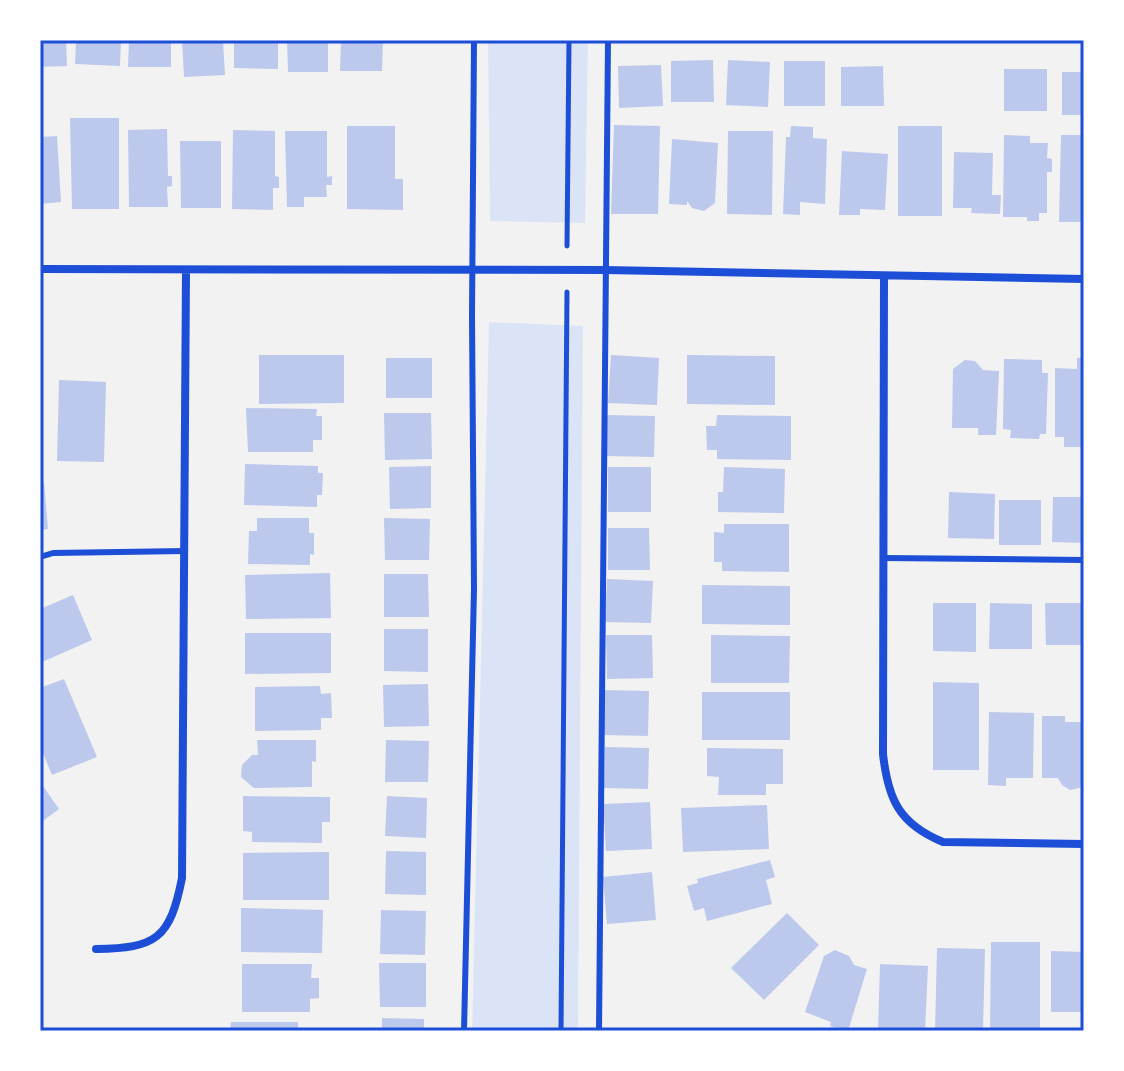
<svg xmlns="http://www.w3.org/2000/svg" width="1124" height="1071" viewBox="0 0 1124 1071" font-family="'DM Sans',sans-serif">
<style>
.green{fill:#dbe4f7}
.building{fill:#bdc9ec}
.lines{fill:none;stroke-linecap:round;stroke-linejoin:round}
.path{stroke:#1d4ed8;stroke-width:5}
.service{stroke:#1d4ed8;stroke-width:6}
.minor{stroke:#1d4ed8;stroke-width:8}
.neatline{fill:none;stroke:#1d4ed8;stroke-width:3}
</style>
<rect width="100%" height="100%" fill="#f2f2f2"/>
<path class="green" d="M488,40H588L585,223L490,221Z
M489,322L583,326L578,1031H472Z"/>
<path class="building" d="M40,40H66L67,66L40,67Z
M76,40H121L120,66L75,64Z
M129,40H171V67H128Z
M182,40H223L225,75L184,77Z
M234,40H278V69L234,68Z
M287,40H328V72H288Z
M341,40H383L382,71H340Z
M713,60L714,102H671V61Z
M728,60L770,62L768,107L726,105Z
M784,61H825V106H784Z
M661,65L663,106L619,108L618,66Z
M883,66L884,106H841V67Z
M1004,69H1047V111H1004Z
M1062,72H1084V115H1062Z
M70,118H119V209H72Z
M614,125L660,126L658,214H611Z
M347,126H395V179H403V210L347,209Z
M791,126L813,127V138L827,139L825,204L800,202V215L783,214L786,137H790Z
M898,126H942V216H898Z
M167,129L168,176H172V186L167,187L168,207H129L128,130Z
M233,130L275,131V176L279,177V188H273V210L232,209Z
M285,131H327V177L332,176V185H326L327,197H304V207H287Z
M728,131H773L772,215L727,214Z
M1004,135L1030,136V143H1048L1047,158L1052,159V172H1047V213H1039V221H1027V217H1003Z
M1061,135H1084V222H1059Z
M57,136L61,202L40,204V137Z
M672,139L718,143L715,203L704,211L692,208L687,201V205L669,204Z
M180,141H221V208H181Z
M842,151L888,154L885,210L860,209V215H839Z
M954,152L993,153L992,195H1001L1000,214L971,213L972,208H953Z
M259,355H344V403L259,404Z
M611,355L659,358L657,405L608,403Z
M687,355L775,356V405L687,404Z
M386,358H432V398H386Z
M1077,358H1084V447H1064V437H1055V368L1077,369Z
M1004,359L1042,360V373H1048L1046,434H1040L1039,439L1010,438L1011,430L1003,429Z
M965,360L975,361L983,370L999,371L996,435H978V428H952L953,369Z
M59,380L106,382L104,462L57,461Z
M246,408L317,409L316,416H322V440H313V452H248Z
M384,413H431L432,459L385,460Z
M607,415L655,416L654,457L606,456Z
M717,415L791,416V460L717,459V450H707L706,426H716Z
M245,464L318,466V473H323L322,495H317V507L244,505Z
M431,466V508L390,509L389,467Z
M608,467H651V512H608Z
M724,467L785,469L784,513L718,512V492H723Z
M44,482L48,529L40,530V483Z
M949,492L995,494L994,539L948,538Z
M1053,497H1084V543L1052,542Z
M999,500H1041V545H999Z
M257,518H309V533H314V555L310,554V565L248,564L249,531H257Z
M384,518L430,519L429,560H385Z
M724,524H789V572L722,571V562H714V532L724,533Z
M608,528H649L650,570H608Z
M330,573L331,618L246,619L245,575Z
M384,574H428L429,617H384Z
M607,579L653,581L651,623L605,622Z
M702,585L790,586V625L702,624Z
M73,595L92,640L40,663V609Z
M933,603H976V652L933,651Z
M990,603L1032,604V649H989Z
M1045,603H1084V645H1046Z
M384,629H428V672L384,671Z
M245,633H331V673L245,674Z
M606,635H652L653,678L607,679Z
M711,635L790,636L789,683H711Z
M64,679L97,757L52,775L40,746V688Z
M933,682L979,683V770H933Z
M428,684L429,726L384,727L383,685Z
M320,686L321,694L331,693L332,718H321V730L255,731V687Z
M604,690L649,691L648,736L603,735Z
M702,692H790V740H702Z
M989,712L1034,713L1033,778H1006V786L988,785Z
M1042,716H1065V722H1084L1083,787L1070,790L1062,785L1058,778H1042Z
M257,740H316V762L312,761V787L254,788L241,777L242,765L252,755H258Z
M386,740L429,741L428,782H385Z
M605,747L649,748L648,789L604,788Z
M707,748L783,749V784H766V795H718L719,777L707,776Z
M40,782L59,809L40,823Z
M243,796L330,797V822H322V843L252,842V832L243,831Z
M387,796L427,798L426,838L385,836Z
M650,802L652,849L606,851L603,804Z
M767,805L769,849L683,852L681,808Z
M386,851L426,852V895L385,894Z
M329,852V900H243V853Z
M770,860L775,877L766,880L772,904L707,921L704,908L694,911L687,886L698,883L697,879Z
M652,872L656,920L607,924L603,877Z
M241,908L323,910L322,953L241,952Z
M381,910L426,911L425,955L380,954Z
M787,913L819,945L764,1000L731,968Z
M991,942H1040V1031H990Z
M937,948L985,949L983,1031H935Z
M835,950L849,956L854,965L867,969L848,1031L830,1026L831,1022L805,1012L824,956Z
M1051,951L1084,952V1012H1051Z
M379,963H426V1007H380Z
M242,964H312L311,978H319V998L310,999V1012H242Z
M880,964L928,966L925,1031H878Z
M382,1018L424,1019V1031H382Z
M231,1022H298V1031H230Z"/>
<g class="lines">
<path class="path" d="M567,246L569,40
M561,1031L567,292"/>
<path class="service" d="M40,557L53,553L185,551
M883,558L1084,560
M464,1031L474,589L472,316L474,40
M599,1031L608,40"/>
<path class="minor" d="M40,269L605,270L1084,279
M884,277L883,754C888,799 899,824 943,842L1084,844
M96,949C156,948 170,939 182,878L186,271"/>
</g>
<rect width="1124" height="1071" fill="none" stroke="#ffffff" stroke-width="84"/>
<rect x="42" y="42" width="1040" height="987" class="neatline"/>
</svg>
